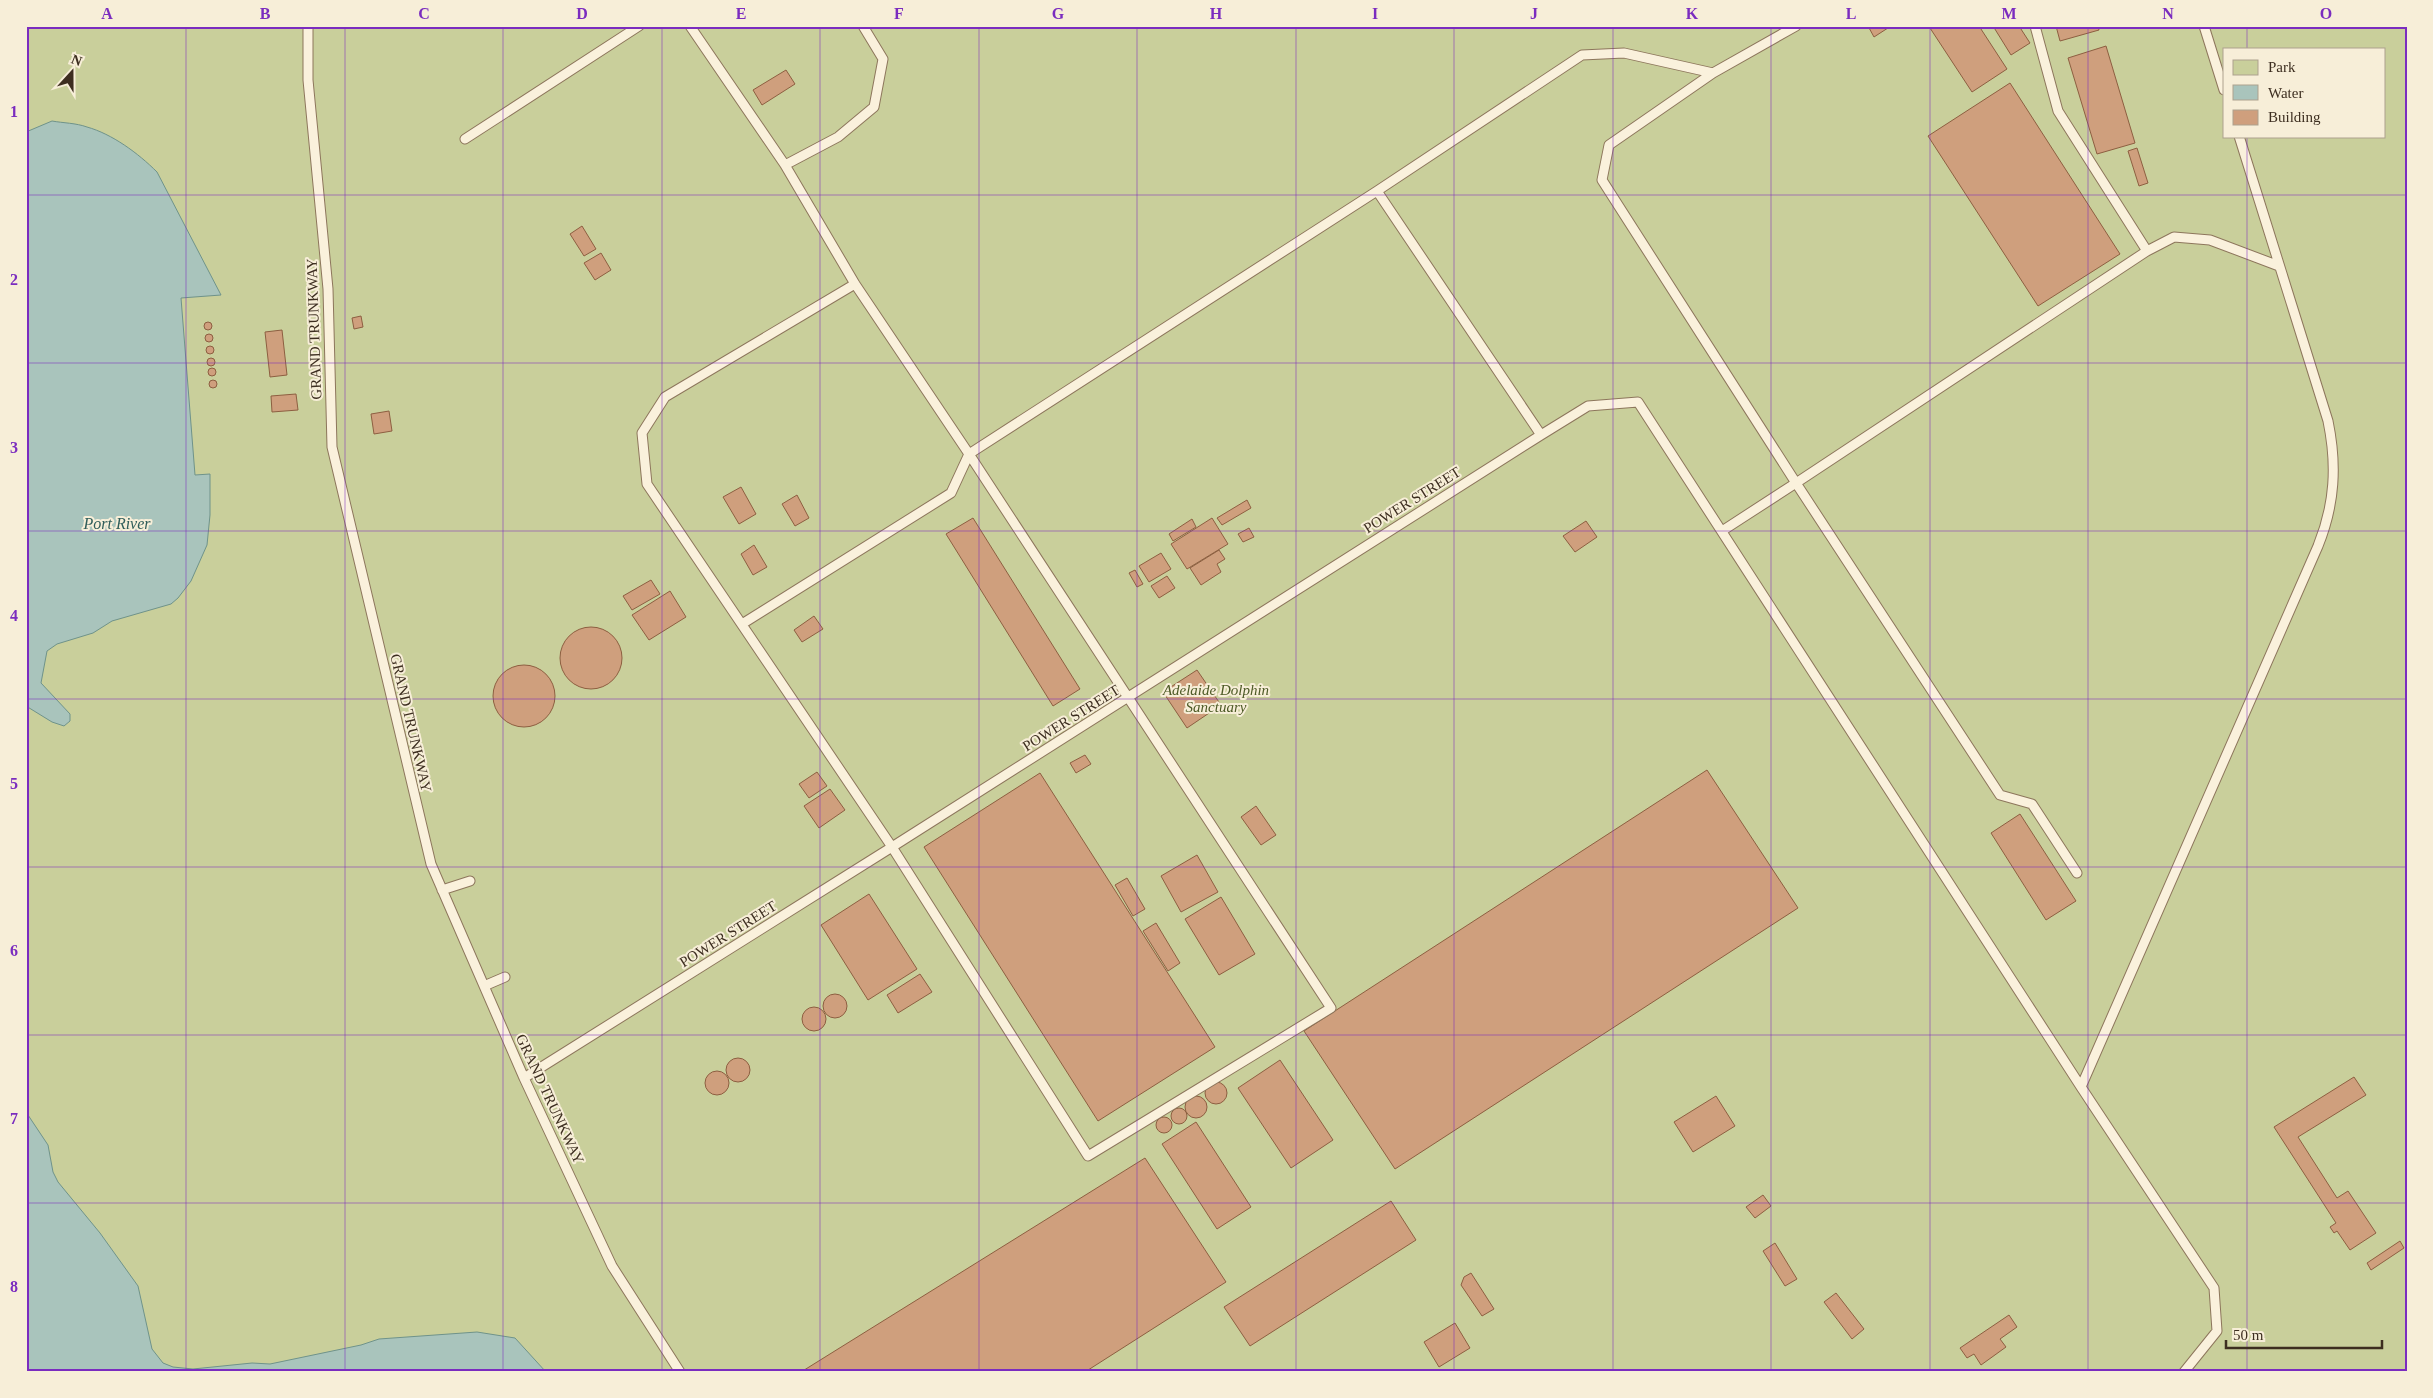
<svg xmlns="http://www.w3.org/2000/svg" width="2433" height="1398" viewBox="0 0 2433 1398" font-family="Georgia,serif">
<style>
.green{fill:#c9cf9b;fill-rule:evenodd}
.water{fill:#a9c4bc;stroke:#6f938a}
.building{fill:#cf9f7d;stroke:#8d5f41}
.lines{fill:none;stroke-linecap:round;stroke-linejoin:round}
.lane-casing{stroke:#8d765c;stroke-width:11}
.lane{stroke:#faf1dc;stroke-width:9}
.grid{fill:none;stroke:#7b2cbf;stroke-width:1;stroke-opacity:0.55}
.labels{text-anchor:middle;stroke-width:4;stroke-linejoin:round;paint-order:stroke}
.street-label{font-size:15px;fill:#3d2e20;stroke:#f7eed8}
.park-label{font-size:15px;font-style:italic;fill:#4d5a26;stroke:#f7eed8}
.water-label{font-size:16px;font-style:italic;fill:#2f5d5a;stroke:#f7eed8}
.neatline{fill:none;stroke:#7b2cbf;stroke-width:2}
.grid-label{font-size:16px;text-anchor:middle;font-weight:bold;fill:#7b2cbf}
</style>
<rect width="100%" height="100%" fill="#f0e4c8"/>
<path class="green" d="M26,26H2407V1372H26ZM2224,49H2384V136H2224Z"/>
<path class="water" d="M52,121C63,123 76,123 87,127C112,134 138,153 157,172L221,295L181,298L195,475L210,474V515L207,545L191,581L178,598L171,604L112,621L93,633L57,644L47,651L41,683L70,714V721L64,726L52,722L26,706V132Z
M26,1112L48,1145L53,1172L58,1182L100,1233L138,1286L152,1349L163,1363L173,1367L193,1369L252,1363L270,1364L361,1345L379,1339L477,1332L515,1338L546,1372H26Z"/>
<path class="building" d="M1868,26H1891L1874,37Z
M1933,26H1979L2007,69L1972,92L1930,28Z
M1993,26H2019L2030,43L2011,55Z
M2056,26H2098L2099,30L2060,41Z
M2106,46L2135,143L2097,154L2068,58Z
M786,70L795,84L762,105L753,90Z
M2010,83L2120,254L2038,306L1928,136Z
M2137,148L2148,183L2139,186L2128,151Z
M582,226L596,249L584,256L570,234Z
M601,253L611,270L595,280L584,263Z
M361,316L363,327L354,329L352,318Z
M204 326a4 4 0 1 1 8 0a4 4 0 1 1-8 0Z
M282,330L287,375L270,377L265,332Z
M205 338a4 4 0 1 1 8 0a4 4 0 1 1-8 0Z
M206 350a4 4 0 1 1 8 0a4 4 0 1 1-8 0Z
M207 362a4 4 0 1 1 8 0a4 4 0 1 1-8 0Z
M208 372a4 4 0 1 1 8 0a4 4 0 1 1-8 0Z
M209 384a4 4 0 1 1 8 0a4 4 0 1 1-8 0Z
M296,394L298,410L272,412L271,396Z
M389,411L392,431L374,434L371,414Z
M741,487L756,514L739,524L723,497Z
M797,495L809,518L795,526L782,504Z
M1247,500L1251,508L1222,525L1217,518Z
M973,518L1080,689L1053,706L946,534Z
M1212,518L1228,544L1187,569L1171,544Z
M1192,519L1196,527L1173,541L1169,534Z
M1586,521L1597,537L1575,552L1563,536Z
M1249,528L1254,537L1243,542L1238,534Z
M754,545L767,567L753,575L741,554Z
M1219,550L1225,559L1217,564L1221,572L1201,585L1190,568Z
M1161,553L1171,569L1149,582L1139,566Z
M1135,570L1143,584L1137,587L1129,573Z
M1167,576L1175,588L1159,598L1151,586Z
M651,580L660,594L632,610L623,596Z
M670,591L686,617L649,640L632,615Z
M814,616L823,629L802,642L794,630Z
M560 658a31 31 0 1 1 62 0a31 31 0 1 1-62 0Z
M493 696a31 31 0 1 1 62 0a31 31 0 1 1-62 0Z
M1197,670L1221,705L1187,728L1163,692Z
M1085,755L1091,764L1076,773L1070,763Z
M1707,770L1798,908L1395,1169L1304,1031Z
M817,772L827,786L809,798L799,784Z
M1040,773L1215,1047L1098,1121L924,847Z
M830,789L845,810L819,828L804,806Z
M1256,806L1276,835L1261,845L1241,817Z
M2020,814L2076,901L2046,920L1991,833Z
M1197,855L1218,892L1181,912L1161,876Z
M1127,878L1145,909L1133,916L1115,885Z
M869,894L917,969L868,1000L821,925Z
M1221,897L1255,954L1219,975L1185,919Z
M1156,923L1180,963L1168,971L1143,931Z
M920,974L932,992L898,1013L887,995Z
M823 1006a12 12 0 1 1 24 0a12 12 0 1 1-24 0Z
M802 1019a12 12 0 1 1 24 0a12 12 0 1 1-24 0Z
M726 1070a12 12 0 1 1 24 0a12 12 0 1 1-24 0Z
M1280,1060L1333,1140L1291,1168L1238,1088Z
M705 1083a12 12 0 1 1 24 0a12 12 0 1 1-24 0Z
M2354,1077L2366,1095L2298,1137L2337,1198L2348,1191L2376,1233L2350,1250L2337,1231L2334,1233L2330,1227L2336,1223L2274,1127Z
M1205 1093a11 11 0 1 1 22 0a11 11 0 1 1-22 0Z
M1716,1096L1735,1126L1693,1152L1674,1122Z
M1185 1107a11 11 0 1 1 22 0a11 11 0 1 1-22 0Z
M1171 1116a8 8 0 1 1 16 0a8 8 0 1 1-16 0Z
M1156 1125a8 8 0 1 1 16 0a8 8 0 1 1-16 0Z
M1196,1122L1251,1207L1217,1229L1162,1144Z
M1145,1158L1226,1282L1085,1372H801Z
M1763,1195L1771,1206L1755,1218L1746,1207Z
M1391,1201L1416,1240L1250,1346L1224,1307Z
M2400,1241L2404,1248L2371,1270L2367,1263Z
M1775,1243L1797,1279L1785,1286L1763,1251Z
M1471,1273L1494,1309L1482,1316L1461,1285L1464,1277Z
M1836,1293L1864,1329L1852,1339L1824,1302Z
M2009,1315L2017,1327L2000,1339L2006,1347L1981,1365L1974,1354L1967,1358L1960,1348Z
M1455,1323L1470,1348L1439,1367L1424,1342Z"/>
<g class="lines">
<g class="lane-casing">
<path id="lane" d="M308,26V80L328,289L332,447L431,864L524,1078L612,1266L680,1372
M690,26L785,165L838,137L874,107L883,59L863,26
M2035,26L2058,111L2147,251
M2204,26L2224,90
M1713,73L1609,145L1602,180L1796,483L2147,251L2174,237L2210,240L2279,266
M465,139L639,26
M785,165L855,284L969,454L1377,191L1582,55L1624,53L1713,73L1796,26
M1377,191L1541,435
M1722,531L1796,483L2000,795L2032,804L2077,873
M742,624L951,493L969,454L1331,1008L1088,1156L892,847L647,484L642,433L665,397L855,284
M442,890L470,881
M484,986L505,977
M524,1078L892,847L1541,435L1588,406L1638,402L2081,1087L2214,1288L2217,1331L2184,1372
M2081,1087L2318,546C2335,504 2337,465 2328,421L2239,136"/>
</g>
<use href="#lane" class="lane"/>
</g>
<path class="grid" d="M186,26V1372M345,26V1372M503,26V1372M662,26V1372M820,26V1372M979,26V1372M1137,26V1372M1296,26V1372M1454,26V1372M1613,26V1372M1771,26V1372M1930,26V1372M2088,26V1372M2247,26V49M2247,136V1372M26,195H2407M26,363H2407M26,531H2407M26,699H2407M26,867H2407M26,1035H2407M26,1203H2407"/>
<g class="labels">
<g class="street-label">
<text transform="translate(314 329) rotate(-92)" y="5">GRAND TRUNKWAY</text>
<text transform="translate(1412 500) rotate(-32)" y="5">POWER STREET</text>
<text transform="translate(1071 718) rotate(-32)" y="5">POWER STREET</text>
<text transform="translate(411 723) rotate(77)" y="5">GRAND TRUNKWAY</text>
<text transform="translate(728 934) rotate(-32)" y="5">POWER STREET</text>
<text transform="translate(550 1099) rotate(65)" y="5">GRAND TRUNKWAY</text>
</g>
<g class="park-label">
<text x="1216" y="695">Adelaide Dolphin<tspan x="1216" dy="17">Sanctuary</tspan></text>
</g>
<g class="water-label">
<text x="117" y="529">Port River</text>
</g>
</g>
<rect width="2433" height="1398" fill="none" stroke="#f7eed8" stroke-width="55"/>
<rect x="2223" y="48" width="162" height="90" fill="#f7eed8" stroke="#ada18e"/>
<rect x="2233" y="60" width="25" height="15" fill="#c9cf9b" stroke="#ada18e"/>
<text x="2268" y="72" font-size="15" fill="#3d2e20">Park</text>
<rect x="2233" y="85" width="25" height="15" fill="#a9c4bc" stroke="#ada18e"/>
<text x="2268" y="98" font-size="15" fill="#3d2e20">Water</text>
<rect x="2233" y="110" width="25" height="15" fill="#cf9f7d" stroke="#ada18e"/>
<text x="2268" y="122" font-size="15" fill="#3d2e20">Building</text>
<g transform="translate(72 72) rotate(21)" stroke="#f7eed8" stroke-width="4" paint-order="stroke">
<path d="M0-4L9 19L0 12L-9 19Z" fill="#3d2e20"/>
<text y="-8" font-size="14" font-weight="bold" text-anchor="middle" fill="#3d2e20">N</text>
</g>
<path d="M2226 1340v8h156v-8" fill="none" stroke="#3d2e20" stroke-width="2.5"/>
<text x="2233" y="1340" font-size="15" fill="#3d2e20" stroke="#f7eed8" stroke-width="4" paint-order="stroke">50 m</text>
<rect x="28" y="28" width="2378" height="1342" class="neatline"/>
<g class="grid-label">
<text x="107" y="19">A</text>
<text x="265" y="19">B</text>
<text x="424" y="19">C</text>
<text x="582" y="19">D</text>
<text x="741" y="19">E</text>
<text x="899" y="19">F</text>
<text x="1058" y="19">G</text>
<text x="1216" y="19">H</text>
<text x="1375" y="19">I</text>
<text x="1534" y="19">J</text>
<text x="1692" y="19">K</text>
<text x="1851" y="19">L</text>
<text x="2009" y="19">M</text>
<text x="2168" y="19">N</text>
<text x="2326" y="19">O</text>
<text x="14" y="117">1</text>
<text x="14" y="285">2</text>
<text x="14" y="453">3</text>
<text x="14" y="621">4</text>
<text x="14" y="789">5</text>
<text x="14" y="956">6</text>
<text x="14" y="1124">7</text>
<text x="14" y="1292">8</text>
</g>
</svg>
